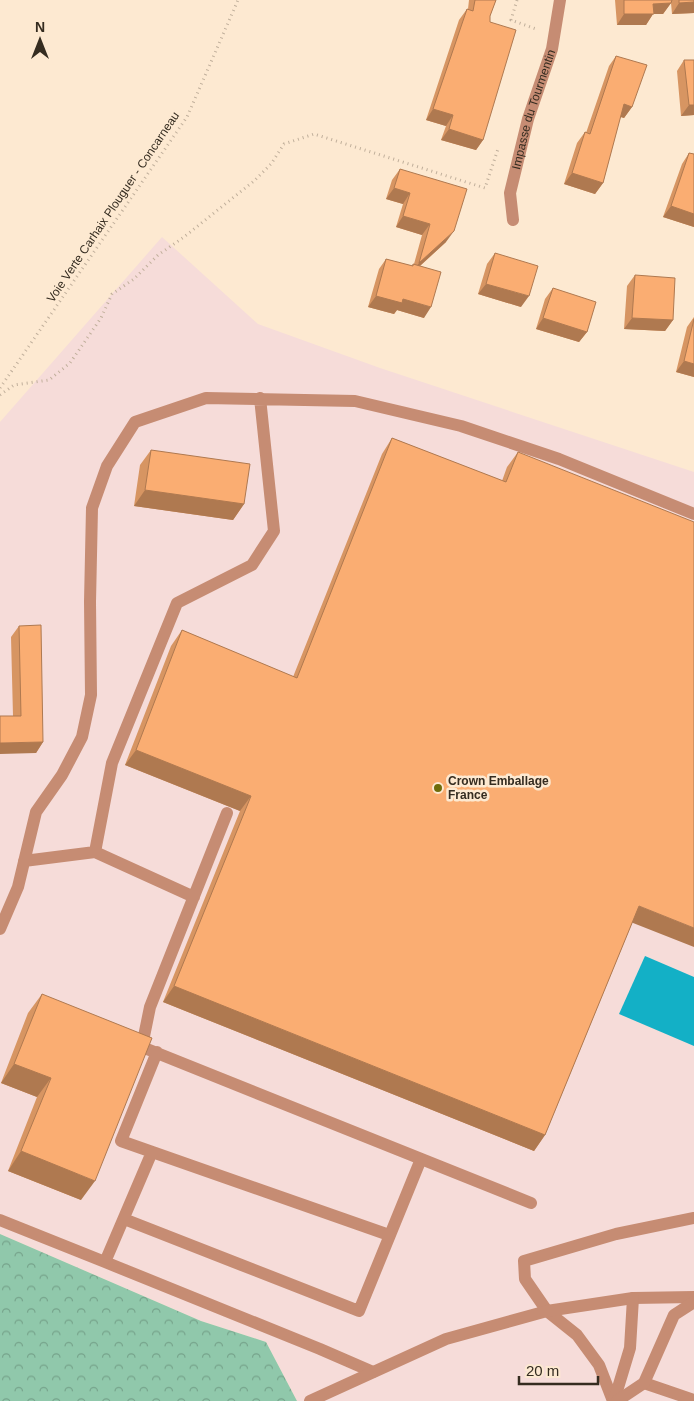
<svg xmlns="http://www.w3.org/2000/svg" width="694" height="1401" viewBox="0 0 694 1401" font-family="Helvetica,sans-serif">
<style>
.commercial{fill:#f6dcd9}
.forest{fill:url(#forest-crowns)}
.water{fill:#13b0c6}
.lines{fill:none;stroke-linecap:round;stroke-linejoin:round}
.path{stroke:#c0af9b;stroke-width:3;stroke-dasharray:1 4;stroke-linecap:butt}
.lane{stroke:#c68c73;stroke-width:12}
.street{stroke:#c68c73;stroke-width:12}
.wall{fill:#d79562}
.shaded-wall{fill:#af7950}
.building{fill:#faad72;stroke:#af7950}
.poi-dot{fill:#6f6c0b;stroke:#fde9d1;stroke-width:2}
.labels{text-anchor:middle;stroke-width:5;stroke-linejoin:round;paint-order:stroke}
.street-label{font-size:12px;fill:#352c20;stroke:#fde9d1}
.poi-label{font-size:12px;font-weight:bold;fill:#352c20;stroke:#fde9d1;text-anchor:start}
</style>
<defs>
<pattern id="forest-crowns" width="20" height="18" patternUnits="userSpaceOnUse" patternTransform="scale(1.25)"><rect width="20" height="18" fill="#90c8ab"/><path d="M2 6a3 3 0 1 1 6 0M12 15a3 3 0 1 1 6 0" fill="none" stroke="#76a38b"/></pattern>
</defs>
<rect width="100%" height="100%" fill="#fde9d1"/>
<path class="commercial" d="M162,237L258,324L380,368L694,472V1401H297L266,1342L201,1321L0,1234V422Z"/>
<path class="forest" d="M0,1234L201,1321L266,1342L297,1401H0Z"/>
<path class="water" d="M645,956L694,977V1046L619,1014Z"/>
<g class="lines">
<path class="path" d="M517,0L511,20L536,29
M0,388L187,117L238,0
M0,395L14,385L49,380L70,363L101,318L112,294L134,279L158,255L184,237L254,181L271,164L284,144L314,134L485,188L498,149"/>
<path class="lane" d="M95,852L194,897
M24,861L95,852L112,763L177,603L252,565L274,531L260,398
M0,929L18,887L36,812L62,775L82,737L91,695L90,602L92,508L107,466L135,422L206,398L355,401L461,426L559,459L694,514
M132,1043L531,1203
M142,1046L150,1007L227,813
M157,1052L121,1141L389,1235
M152,1152L105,1262L320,1349L373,1372
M124,1219L359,1311L421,1159
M0,1220L105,1262
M547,1311L525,1279L524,1261L616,1234L694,1218
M644,1383L694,1400"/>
<g class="street">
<path id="s1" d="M513,220L510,193L528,119L552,49L560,0"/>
<path d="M547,1311L577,1335L599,1365L613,1401"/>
<path d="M310,1401L446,1339L547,1311L633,1298L694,1297"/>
<path d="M614,1401L630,1348L633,1298"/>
<path d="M617,1401L644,1383L674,1315L694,1302"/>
</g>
</g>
<path class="wall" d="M469,0H496L490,16L483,140L476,150L441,140L446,126L426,120L459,20L467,9H468Z
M615,0H694V13L672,14L671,3L663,14H653L646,25H617Z
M616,56L632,107L624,118L620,117L603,183L595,194L564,184L577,143L585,132L586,133L609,66Z
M684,60L694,115L681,116L677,71Z
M689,153L694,154V227L663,217L682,164Z
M400,169L446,242L420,266L424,318L397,310L394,314L368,307L379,269L386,259L412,266L413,264H414L422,235L396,227L403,204L386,199L392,180Z
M495,253L521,307L478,294L487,264Z
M635,275L673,320L665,331L624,329L627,286Z
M553,288L587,332L579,342L536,329L545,299Z
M694,317V377L676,372L687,327Z
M392,438L502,481L507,467L518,452L632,923L545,1135L534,1151L163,1002L240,811L125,765L171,646L182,630L293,677L382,454Z
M151,450L244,504L233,520L134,506L140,465Z
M19,626L43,742L36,753L13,716L11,637Z
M42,994L81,1200L8,1171L37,1097L1,1083L28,1013Z"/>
<path class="shaded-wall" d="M694,2V13L672,14L679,3Z
M671,3L663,14H653L646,25H617L624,14L653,4Z
M624,104L632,107L624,118L616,115Z
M689,105H694V115L681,116Z
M433,109L453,115L446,126L426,120Z
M449,129L483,140L476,150L441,140Z
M572,173L603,183L595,194L564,184Z
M394,188L410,193L403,204L386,199Z
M671,206L694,214V227L663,217Z
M403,216L430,224L422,235L396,227Z
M454,231L446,242L411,274L419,263Z
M486,284L529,296L521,307L478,294Z
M376,296L403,299L431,307L424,318L397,310L394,314L368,307Z
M543,318L587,332L579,342L536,329Z
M632,318L673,320L665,331L624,329Z
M684,361L694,364V377L676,372Z
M145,490L244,504L233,520L134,506Z
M43,742L36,753L0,754V743Z
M136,750L251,796L240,811L125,765Z
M639,906L694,928V947L628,921Z
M174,986L545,1135L534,1151L163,1002Z
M14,1064L51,1078L37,1097L1,1083Z
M21,1151L95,1181L81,1200L8,1171Z"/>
<path class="building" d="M475,0H496L490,16V22L516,30L483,140L449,129L453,115L433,109L467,9L473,11Z
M624,0H672L671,3L653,4L654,14H624Z
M679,0H694V2L679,3Z
M616,56L647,65L632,107L624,104L603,183L572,173L585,132L590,134Z
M684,60H694V105H689Z
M689,153L694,154V214L671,206Z
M400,169L467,189L454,231L419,263L430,224L403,216L410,193L394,188Z
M495,253L538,266L529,296L486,284Z
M386,259L413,266V264L441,272L431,307L403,299L402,303L376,296Z
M635,275L675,278L673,320L632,318Z
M553,288L596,302L587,332L543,318Z
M694,319V364L684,361Z
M392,438L506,482L518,452L694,522V928L639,906L545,1135L174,986L251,796L136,750L182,630L297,678Z
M151,450L250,464L244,504L145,490Z
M41,625L43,742L0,743V716H21L19,626Z
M42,994L152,1038L95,1181L21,1151L51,1078L14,1064Z"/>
<circle class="poi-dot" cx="438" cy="788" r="5"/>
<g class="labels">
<g class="street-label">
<text dy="4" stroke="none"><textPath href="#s1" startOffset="114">Impasse du Tourmentin</textPath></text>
<text transform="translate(113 207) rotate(-56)" y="4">Voie Verte Carhaix Plouguer - Concarneau</text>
</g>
<g class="poi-label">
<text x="448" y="785">Crown Emballage<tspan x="448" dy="14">France</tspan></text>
</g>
</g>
<g transform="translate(40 40)" stroke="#fde9d1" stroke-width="4" paint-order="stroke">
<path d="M0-4L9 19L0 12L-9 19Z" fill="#352c20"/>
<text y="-8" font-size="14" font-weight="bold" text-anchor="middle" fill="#352c20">N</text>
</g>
<path d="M519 1376v8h79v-8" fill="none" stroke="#352c20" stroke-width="2.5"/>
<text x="526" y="1376" font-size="15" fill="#352c20" stroke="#fde9d1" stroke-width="4" paint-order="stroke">20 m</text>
</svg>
